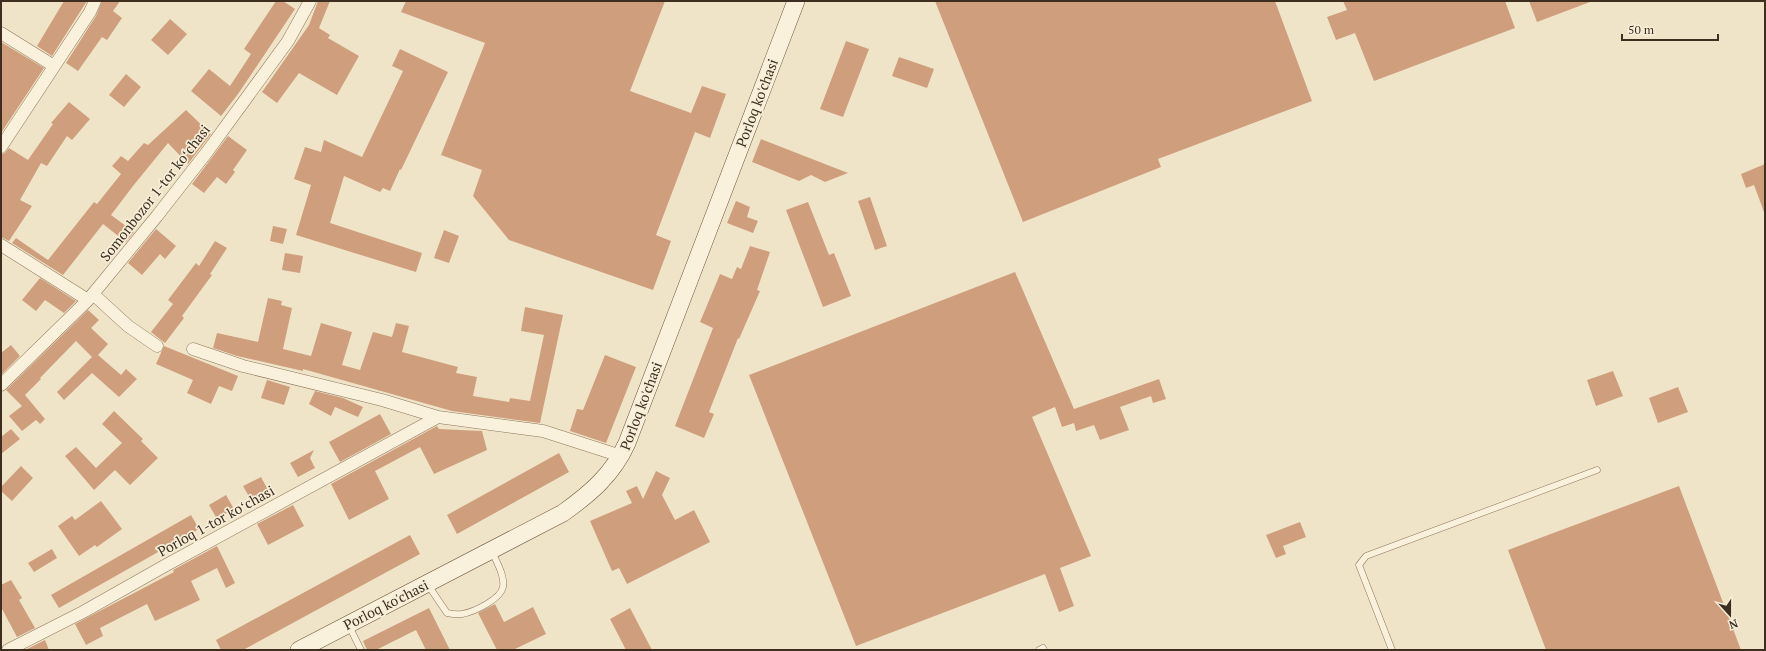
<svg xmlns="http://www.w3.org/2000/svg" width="1766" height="651" viewBox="0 0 1766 651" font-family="'PT Serif',serif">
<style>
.building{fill:#cf9f7d}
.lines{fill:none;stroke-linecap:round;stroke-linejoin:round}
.lane-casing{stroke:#8d765c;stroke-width:7}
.street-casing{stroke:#8d765c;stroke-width:13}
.secondary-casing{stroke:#6f573f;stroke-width:18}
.lane{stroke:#faf1dc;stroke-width:6}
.street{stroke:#faf1dc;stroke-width:12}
.secondary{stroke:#faf1dc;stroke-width:17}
.labels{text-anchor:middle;stroke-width:3.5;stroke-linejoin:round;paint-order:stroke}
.street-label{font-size:14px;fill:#3d2e20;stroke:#f7eed8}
</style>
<rect width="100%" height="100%" fill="#f0e4c8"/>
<path class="building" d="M64,1H87L52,56L37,46Z
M102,1H120L113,11L122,18L107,40L102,37L78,71L66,63L96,16Z
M276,1H283L295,9L238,94L221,116L191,91L209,69L230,86L251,54L244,49Z
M318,1H330L319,28L330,35L328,38L359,56L337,95L299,73L277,103L262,92L309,25Z
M406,1H665L630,91L691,113L702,86L726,94L710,138L695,132L656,235L671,241L653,290L509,240L473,196L482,170L441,155L485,43L401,12Z
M935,1H1275L1312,101L1158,159L1161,167L1023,222Z
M1343,1H1505L1515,28L1374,81L1355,33L1336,40L1327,17L1347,10Z
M1529,1H1590V2L1537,22Z
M170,19L187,34L168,55L151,40Z
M846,41L869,49L843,117L820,109Z
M1,42L44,68L1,133Z
M400,49L448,72L401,170L400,169L390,191L383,188L380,192L344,176L330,223L422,253L416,272L296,235L311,185L294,179L305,147L321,152L324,140L362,157L403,71L392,66Z
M899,57L934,69L927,88L892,76Z
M126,74L141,87L124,107L109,95Z
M69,102L90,119L72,140L67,136L47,166L41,163L20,200L32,206L9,241L1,237V154L5,153L9,148L28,160L53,124L51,123Z
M186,110L211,134L188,164L168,143L133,186L111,215L134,232L126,242L103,224L63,275L12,243L16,238L48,260L94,202L97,204L121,174L112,166L121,156L128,161L144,143L148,145Z
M228,136L247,150L233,170L235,172L226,184L217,177L204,193L192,184Z
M761,139L848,173L825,182L811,175L799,181L752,162Z
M1765,164V212H1764L1754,185L1746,188L1741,174Z
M870,197L887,246L875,250L858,201Z
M736,201L750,207L747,217L758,221L753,233L727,223Z
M808,202L829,255L834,253L851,296L823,307L786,210Z
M273,226L287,229L283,244L270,241Z
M156,229L176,246L165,259L160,254L142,275L128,263Z
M444,230L459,236L449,263L434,258Z
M215,241L227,248L210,274L212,275L182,316L184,318L165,343L151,332L173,304L168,300L196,263L199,266Z
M750,246L770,252L757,290L760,291L739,339L738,338L709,412L714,414L704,438L675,426L713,328L700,322L720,274L732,279L737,267L741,269Z
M285,253L303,256L300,273L282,270Z
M1015,272L1074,409L1159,379L1166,399L1153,403L1151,396L1120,407L1129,430L1100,440L1094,425L1076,431L1074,423L1062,427L1055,407L1032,417L1091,556L1060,568L1074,606L1059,612L1045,574L856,646L749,375Z
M40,278L76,301L64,313L45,300L36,311L22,300Z
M268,298L282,301L281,305L292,308L283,349L311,356L321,323L352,332L342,365L360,370L373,332L392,337L396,323L409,326L402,352L458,367L456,373L477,377L473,396L509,402L510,398L530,401L544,335L521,331L525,307L563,315L540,423L452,411L303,369V371L237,356L213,348L217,333L258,342Z
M88,310L99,320L91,328L108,344L98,355L121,375L126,369L137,379L119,397L92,373L64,400L57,392L92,357L76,341L40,378L41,379L25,395L45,419L40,424L36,420L22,431L9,416L22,406L6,390Z
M11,345L20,356L1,375V353Z
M164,346L238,376L232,391L219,386L211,404L187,393L193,380L156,364Z
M605,355L636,367L606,443L570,431L577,409L583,410Z
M1613,371L1623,396L1596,406L1587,380Z
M267,380L290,387L284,405L261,398Z
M1678,387L1688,412L1658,423L1649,398Z
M315,391L343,398L363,407L358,417L335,407L331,416L309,404Z
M114,411L143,439L141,441L158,458L130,485L115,470L94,490L65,456L76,447L96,468L122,443L102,424Z
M380,414L391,434L340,462L329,442Z
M437,426L439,429L482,431L487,450L434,474L420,447L375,471L389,499L349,520L331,484Z
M11,429L20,439L1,454V437Z
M314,450L310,458L315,468L298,477L290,463Z
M559,453L569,472L457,534L447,515Z
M21,466L33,478L12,501L1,491V487Z
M656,471L670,478L662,495L675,520L694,510L710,542L627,584L619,568L612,571L590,521L632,503L626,491L637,486L643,499Z
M261,477L268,490L251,500L243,486Z
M1679,486L1741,650H1546L1508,550Z
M226,495L234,509L217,519L209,505Z
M101,501L122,529L97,547L95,545L79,556L58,526L72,516L75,520Z
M293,505L304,526L268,545L257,524Z
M191,515L199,529L59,608L51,595Z
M1300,522L1306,537L1283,546L1286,554L1276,558L1266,535Z
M410,535L420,554L243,650H221L216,640Z
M217,546L235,583L226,588L217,568L191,581L200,600L155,621L147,604L100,628L103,636L86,645L75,624L174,572L173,570Z
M52,549L57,558L34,572L28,563Z
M11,580L22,598L19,600L35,628L17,637L1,607V585Z
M495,604L504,622L533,607L546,634L513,650H497L478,613Z
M429,608L450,650H426L416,630L376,650H367L363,641Z
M630,608L652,650H626L610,619Z
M45,640L49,650H25Z"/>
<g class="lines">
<g class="lane-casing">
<path id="lane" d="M428,585L447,613C452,614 457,615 462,614C474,612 501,599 503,587C505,575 496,562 492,551
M349,626L361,650
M1039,650L1043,648L1044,650
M1392,650L1359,565L1366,556L1597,470"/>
</g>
<g class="street-casing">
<path id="street" d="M1,33L54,66
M1,147L90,12L95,1
M1,245L88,300
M93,294L128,326L157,346
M193,349L243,366L382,400L438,417L543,431L621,456
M1,385L88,300L157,216L207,152L288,41L310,1
M8,650L83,612L168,564L438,417"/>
</g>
<g class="secondary-casing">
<path id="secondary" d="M299,650L563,513C591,493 613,474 627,443L796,1"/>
</g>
<use href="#lane" class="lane"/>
<use href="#street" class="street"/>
<use href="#secondary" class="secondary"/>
</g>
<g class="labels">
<g class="street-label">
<text transform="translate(757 103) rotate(-69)" y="5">Porloq ko'chasi</text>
<text transform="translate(155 193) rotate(-52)" y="5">Somonbozor 1-tor koʻchasi</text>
<text transform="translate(641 406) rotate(-69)" y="5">Porloq ko'chasi</text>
<text transform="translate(216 521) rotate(-29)" y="5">Porloq 1-tor koʻchasi</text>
<text transform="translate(386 605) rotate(-27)" y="5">Porloq ko'chasi</text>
</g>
</g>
<rect width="1766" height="651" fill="none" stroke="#3d2e20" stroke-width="4"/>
<g transform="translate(1730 615) rotate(159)" stroke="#f7eed8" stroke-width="3" paint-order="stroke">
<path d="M0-3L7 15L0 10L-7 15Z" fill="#3d2e20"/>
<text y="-6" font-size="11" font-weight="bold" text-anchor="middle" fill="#3d2e20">N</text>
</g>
<path d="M1622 34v6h96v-6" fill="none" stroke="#3d2e20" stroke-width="2"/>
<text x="1628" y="34" font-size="12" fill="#3d2e20" stroke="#f7eed8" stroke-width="3" paint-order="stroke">50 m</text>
</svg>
